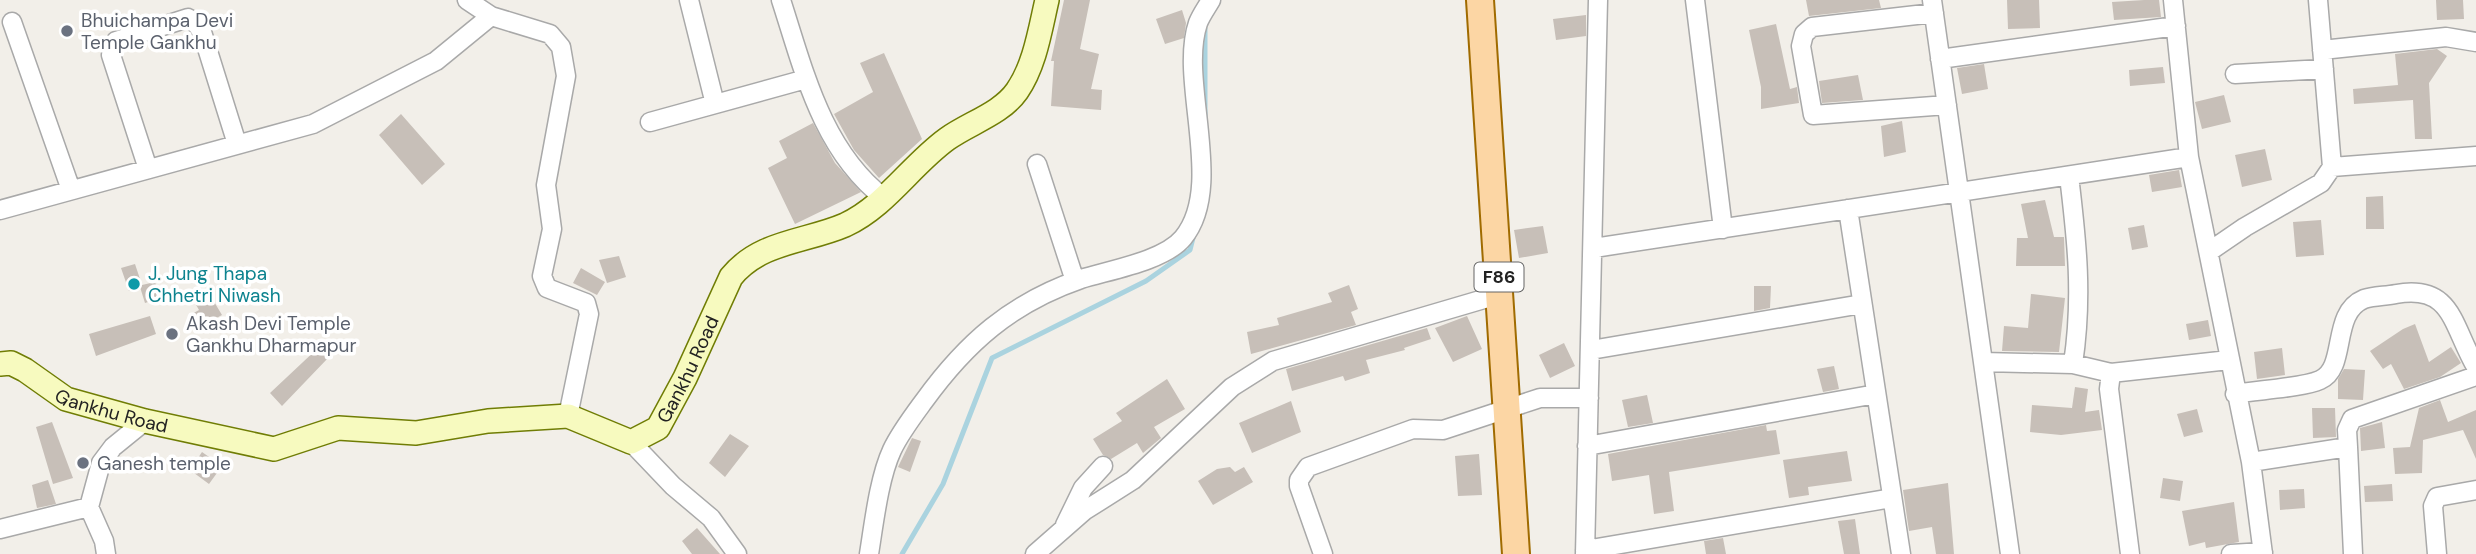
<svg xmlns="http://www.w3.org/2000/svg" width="2476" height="554" viewBox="0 0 2476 554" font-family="'DM Sans',sans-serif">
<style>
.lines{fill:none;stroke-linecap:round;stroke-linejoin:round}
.stream{stroke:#aad3df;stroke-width:5}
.building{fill:#c7bfb8}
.minor-casing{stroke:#a9a9a9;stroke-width:21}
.secondary-casing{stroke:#707d05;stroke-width:26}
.primary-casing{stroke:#a06b00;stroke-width:30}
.minor{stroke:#fff;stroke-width:18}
.secondary{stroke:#f7fabf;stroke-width:23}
.primary{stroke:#fcd6a4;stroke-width:26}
.worship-dot{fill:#6b7280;stroke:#fff;stroke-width:2.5}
.culture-dot{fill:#0f9aa8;stroke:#fff;stroke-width:2.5}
.labels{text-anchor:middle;stroke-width:7;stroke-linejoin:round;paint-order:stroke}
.shield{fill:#fff;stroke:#646464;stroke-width:2}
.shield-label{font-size:18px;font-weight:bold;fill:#222}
.worship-label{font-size:19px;fill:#5b616d;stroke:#fff;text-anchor:start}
.culture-label{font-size:19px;fill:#0d838f;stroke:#fff;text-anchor:start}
.street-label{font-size:19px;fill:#222;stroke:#fff}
</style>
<rect width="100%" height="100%" fill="#f2efe9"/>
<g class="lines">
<path class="stream" d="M1205,29V117
M902,554L943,484L992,358L1146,281L1190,250L1194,234"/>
</g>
<path class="building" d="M1064,0H1090L1080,49L1099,54L1091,89L1102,90L1101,110L1051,106L1054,61H1051Z
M1806,0H1879L1881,8L1809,16Z
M2007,0H2039L2040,28L2008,29Z
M2144,0H2159L2161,17L2114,20L2112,2Z
M2436,0H2463L2464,19L2437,20Z
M1182,10L1186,23L1184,38L1165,44L1156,19Z
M1586,15V36L1556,40L1553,19Z
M1776,24L1790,89L1797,87L1799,103L1761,109V87L1749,30Z
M2437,49L2447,56L2429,83L2432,139H2415L2413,100L2354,104L2353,89L2398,85L2395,54Z
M884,53L922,139L879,178L854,150L834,114L873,92L860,63Z
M1984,64L1988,89L1962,94L1957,68Z
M2163,67L2165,83L2130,86L2129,70Z
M1858,75L1863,100L1822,103L1819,81Z
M2224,95L2231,122L2202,129L2195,102Z
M401,114L445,164L422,185L379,135Z
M1902,121L1906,152L1884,157L1881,126Z
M813,123L835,163L861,192L795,224L768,168L787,158L779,141Z
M2265,149L2272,180L2242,187L2235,155Z
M2179,170L2182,187L2152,192L2149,175Z
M2383,196L2384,229H2366V197Z
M2045,200L2054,237H2064L2065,266H2016L2017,238H2028L2021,204Z
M2321,220L2324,255L2296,257L2293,222Z
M2144,225L2148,247L2132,250L2128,228Z
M1543,226L1548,253L1519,258L1514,230Z
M619,256L626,277L607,283L599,260Z
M135,264L142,285L155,282L160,298L145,303L140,287L129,291L121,268Z
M581,268L605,282L597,295L573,283Z
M1349,285L1358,309L1351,312L1356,325L1251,354L1247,332L1279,325L1277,318L1332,302L1328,293Z
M1754,286H1771L1770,308L1754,311Z
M2031,294L2065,298L2059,352L2002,351L2004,326L2028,328Z
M210,295L222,315L200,327L192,314L199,310L195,303Z
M150,316L156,334L96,356L89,334Z
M1467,316L1482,349L1453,362L1435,328Z
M2208,320L2211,336L2189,340L2186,324Z
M2415,324L2429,362L2451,347L2461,363L2440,377L2404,389L2391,364L2383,369L2370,351L2403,329Z
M1427,328L1431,339L1404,348L1405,350L1366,360L1370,373L1345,381L1343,376L1292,391L1286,369Z
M1564,343L1575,366L1550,378L1539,355Z
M319,347L329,357L282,406L270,393Z
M2282,348L2285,375L2257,379L2254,352Z
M1834,366L1839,389L1823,392L1817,369Z
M2344,369L2365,370L2363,400L2338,399V379Z
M1167,379L1185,409L1154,427L1161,438L1143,453L1137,443L1111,459L1103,455L1093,439L1122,421L1116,413Z
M2075,387L2088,389L2085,412L2099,410L2102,430L2061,435L2030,432L2032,405L2072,408Z
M1647,395L1653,423L1628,427L1622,400Z
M2440,400L2448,422L2476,410V459L2463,430L2423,440L2422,473L2395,474L2393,448L2410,447L2419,408Z
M1291,401L1301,432L1252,453L1239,423Z
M2312,408H2335L2336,437L2313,438Z
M2197,409L2203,432L2184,437L2177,414Z
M52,422L73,478L53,484L36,427Z
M2382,422L2385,448L2361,451L2360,428Z
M1766,425L1767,431L1776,430L1780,454L1669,472L1674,511L1654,514L1649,475L1612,481L1608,454Z
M730,434L749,446L725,477L709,463Z
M912,438L921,441L910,472L898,467Z
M1847,451L1852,481L1808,487L1809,495L1789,498L1783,460Z
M202,452L222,466L209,484L190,470Z
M1479,454L1482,495L1458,496L1455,456Z
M1230,467L1235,472L1244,467L1253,482L1213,505L1198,481L1217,469Z
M2163,478L2183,481L2180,501L2160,498Z
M48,480L56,504L37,508L32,485Z
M1948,483L1954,554H1936L1932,527L1909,531L1903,490Z
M2392,484L2393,501L2365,502L2364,486Z
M2304,489L2305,508L2280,510L2279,490Z
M2234,502L2239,542L2206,548L2205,542L2189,546L2182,511Z
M1855,519L1860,554H1844L1838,521Z
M697,528L720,554H692L682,541Z
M1723,538L1726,554H1706L1704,541Z"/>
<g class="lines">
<g class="minor-casing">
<path id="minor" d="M467,0L491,16L550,34L561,47L566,76L546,185L552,229L542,276L547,288L586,303L589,314L568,416
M689,0L715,104
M781,0C804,71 822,150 884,198
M1695,0L1723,229
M1932,0L2010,554
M2173,0L2189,157L2251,462L2263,554
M2318,0L2332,167
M1934,13L1812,27L1804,34L1801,46L1813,115L1947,105
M12,22L71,190
M2322,50L2446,37L2476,42
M1940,59L2176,26
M2235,74L2324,69
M650,122L806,79
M1037,164L1075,281
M2332,167L2476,156
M148,169L111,55L116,41L188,18L195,22L202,32L237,144
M2069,176C2077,242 2083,297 2073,364
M1848,209L1901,554
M0,210L313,124L436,61L491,16
M1594,248L2189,157
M2210,251L2245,227L2321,183L2332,167
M1591,350L1862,304
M1983,362L2073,364L2111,373L2229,360
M2111,373L2109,389L2130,554
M2235,394C2256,390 2302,388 2320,380C2348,368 2330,313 2364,299C2373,296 2386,296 2396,294C2453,284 2452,326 2476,367
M631,442L673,486L711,518L737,554
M1587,446L1876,394
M2348,447L2347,430L2352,419L2476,376
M2251,462L2348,447L2353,554
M1065,525L1083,488L1103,466
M0,529L89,507
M1585,550L1892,498
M106,554L104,541L89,507L101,463L113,447L145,421
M869,554C874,523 879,478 892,450C900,433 913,416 924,401C966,343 1011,303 1081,279C1110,270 1164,261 1183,238C1226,186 1178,81 1198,23C1201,15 1207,7 1211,0
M1035,554L1084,511L1133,480L1232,387L1273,361L1501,294
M1323,554L1299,486V480L1308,467L1413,429L1443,430L1540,398H1589
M1585,554L1598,0
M2231,554L2263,552
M2437,554L2433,506L2437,497L2476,490"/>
</g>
<g class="secondary-casing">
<g id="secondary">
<path id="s1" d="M0,364L11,363L25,370L66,399L145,421L274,449L338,428L416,433L488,421L568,416L631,442L658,428L685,378L731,277C760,241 806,242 845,225C886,206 911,165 947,139C969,123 1001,114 1017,91C1035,65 1040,30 1047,0"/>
</g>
</g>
<g class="primary-casing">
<path id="primary" d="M1480,0L1516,554"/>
</g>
<use href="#minor" class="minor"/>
<use href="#secondary" class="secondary"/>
<use href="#primary" class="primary"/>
</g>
<g class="worship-dot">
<circle cx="67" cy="31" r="7"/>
<circle cx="172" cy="334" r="7"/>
<circle cx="83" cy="463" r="7"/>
</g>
<circle class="culture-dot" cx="134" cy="284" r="7"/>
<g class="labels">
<rect class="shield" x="1474.5" y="262.5" width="49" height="29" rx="5"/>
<g class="shield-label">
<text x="1499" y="283">F86</text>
</g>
<g class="worship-label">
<text x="81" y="27">Bhuichampa Devi<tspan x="81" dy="22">Temple Gankhu</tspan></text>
<text x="186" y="330">Akash Devi Temple<tspan x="186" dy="22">Gankhu Dharmapur</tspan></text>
<text x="97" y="470">Ganesh temple</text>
</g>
<g class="culture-label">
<text x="148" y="280">J. Jung Thapa<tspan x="148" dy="22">Chhetri Niwash</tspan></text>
</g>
<g class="street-label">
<text dy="7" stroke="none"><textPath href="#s1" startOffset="754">Gankhu Road</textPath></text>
<text dy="7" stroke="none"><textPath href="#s1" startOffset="124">Gankhu Road</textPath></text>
</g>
</g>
</svg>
